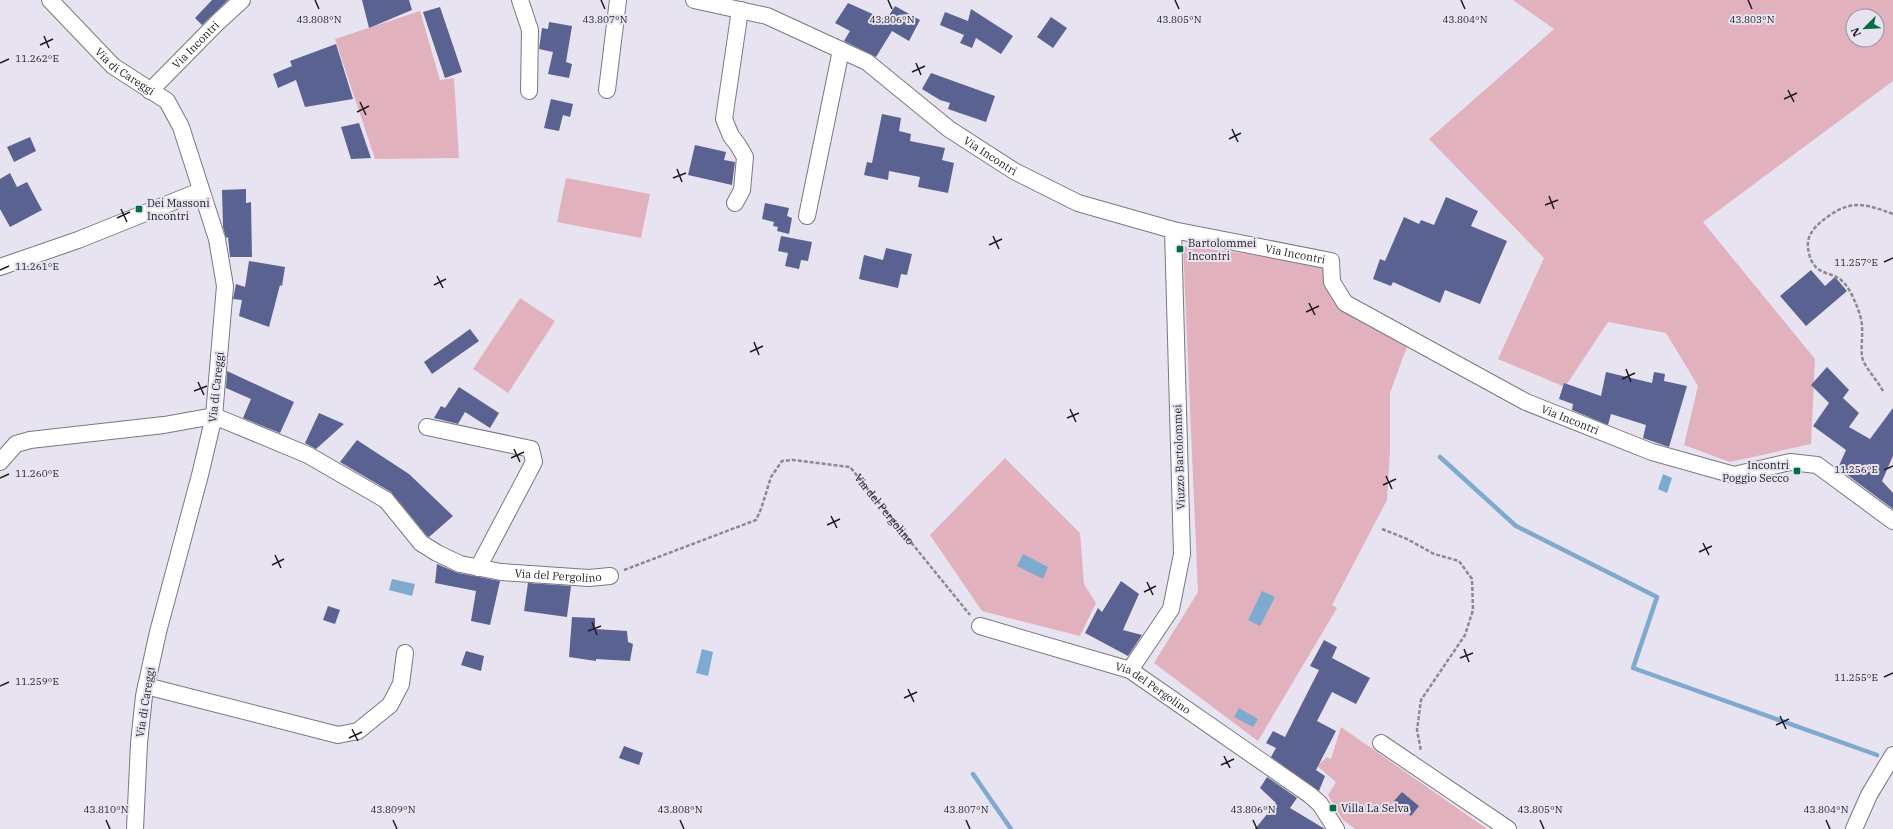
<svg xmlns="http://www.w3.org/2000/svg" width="1893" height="829" viewBox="0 0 1893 829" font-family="'IBM Plex Serif',serif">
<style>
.green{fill:#e1b2be;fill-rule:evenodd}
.water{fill:#7eaad0}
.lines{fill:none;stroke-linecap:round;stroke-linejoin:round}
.stream{stroke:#7eaad0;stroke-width:4.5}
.building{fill:#596290}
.minor-casing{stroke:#7b7782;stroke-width:18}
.path{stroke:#8c8891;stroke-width:2.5;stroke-dasharray:4 2;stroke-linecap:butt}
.minor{stroke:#fff;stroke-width:16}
.ticks{fill:none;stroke:#1e1c21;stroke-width:1.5}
.poi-dot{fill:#066d43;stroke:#e8e3f0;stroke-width:1.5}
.labels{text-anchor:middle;stroke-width:4;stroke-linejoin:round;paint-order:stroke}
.street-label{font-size:11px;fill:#1e1c21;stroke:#e8e3f0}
.poi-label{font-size:11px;fill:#1e1c21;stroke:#e8e3f0;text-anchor:start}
.ticks-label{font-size:10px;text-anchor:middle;fill:#1e1c21;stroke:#e8e3f0;stroke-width:4;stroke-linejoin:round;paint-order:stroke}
</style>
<rect width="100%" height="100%" fill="#e8e3f0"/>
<path class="green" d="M1513,0H1893V81L1703,222L1815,359L1811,444L1730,462L1684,445L1698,386L1666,333L1608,322L1565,387L1498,359L1544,258L1429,139L1554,29ZM1853,16H1877V40H1853Z
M420,11L440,80L454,78L459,158L375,159L335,39Z
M566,178L650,194L641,238L557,222Z
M1183,246L1242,253L1325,266L1328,288L1408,344L1390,393V452L1387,500L1332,605L1337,608L1258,741L1154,663L1198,592Z
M520,298L555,321L508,393L473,369Z
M1005,458L1080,533L1084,584L1096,603L1080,636L982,611L930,535Z
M1341,727L1487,829H1355L1342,819L1328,795L1336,782L1317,766L1327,757L1331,759Z"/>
<path class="water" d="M1663,474L1672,478L1667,493L1658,489Z
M1023,554L1048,567L1043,579L1017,566Z
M392,579L415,584L412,596L389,590Z
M1262,591L1275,597L1260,626L1248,620Z
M702,649L713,652L708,676L696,673Z
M1239,708L1258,719L1253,727L1234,717Z"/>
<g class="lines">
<path class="stream" d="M1440,457L1516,526L1657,597L1633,668L1877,755
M973,774L1011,829"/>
</g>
<path class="building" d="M212,0H228L202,25L195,18Z
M362,0H409L412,10L369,28Z
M848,3L886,20L895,6L920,20L909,41L892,31L876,57L844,41L850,31L835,23Z
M440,7L462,72L445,78L423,12Z
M971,9L1013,36L1001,54L976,38L972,48L960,43L964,35L940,25L945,12L968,21Z
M1051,17L1067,28L1053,48L1037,37Z
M549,22L572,26L566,62L572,64L569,78L548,74L553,52L539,49L542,28L548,29Z
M336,44L353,99L305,107L296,80L278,88L273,74L292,66L290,61Z
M931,73L995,96L986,122L948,109L950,103L940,100L922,89Z
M551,99L573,104L570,117L563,115L559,131L544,128Z
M882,114L901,118L899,131L911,134L910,141L945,148L942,160L954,163L948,193L918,187L920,177L889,171L888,180L864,175L867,162L872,163Z
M359,123L371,158L351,159L341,127Z
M30,137L36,151L14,162L7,147Z
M695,145L726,152L724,160L735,162L732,185L688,175Z
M10,173L17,187L27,182L42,210L10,227L0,209V179Z
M246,189V203L251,202L252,257H230L228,237L226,238L223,227L222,190Z
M1446,197L1478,211L1471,226L1507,241L1480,304L1445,290L1440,303L1393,282L1391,286L1373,279L1380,259L1385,261L1404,217L1419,224L1421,220L1434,225Z
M765,203L789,208L787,216L792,218L789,234L777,231L778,227L773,226L774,222L762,219Z
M781,236L812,242L808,261L801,260L799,269L785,266L788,253L778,251Z
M886,248L912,254L907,275L901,274L898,288L859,279L864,255L883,260Z
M249,261L285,267L282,286L280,285L269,327L239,316L242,300L233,299L236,284L245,287Z
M1811,270L1825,286L1835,277L1847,291L1806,326L1780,296Z
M470,329L479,341L432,374L424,362Z
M1827,367L1849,390L1843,398L1859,413L1849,427L1870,439L1893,408V456L1882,481L1893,493V509L1838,468L1846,450L1813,426L1829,403L1811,385Z
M227,371L294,402L280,433L243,418L251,399L226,388Z
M1606,372L1652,383L1654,372L1665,374L1664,381L1687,386L1669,447L1643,438L1646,425L1611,414L1608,425L1572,410L1573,404L1559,399L1564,383L1601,396Z
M459,387L499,413L490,428L465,412L458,424L434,418L441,406L445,408Z
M319,413L344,424L316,449L305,443Z
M357,440L409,474L453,516L429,537L427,536L391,492L340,462Z
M437,564L458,573L500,581L490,625L471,621L476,591L435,583Z
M1121,581L1139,594L1123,630L1142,635L1128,656L1085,633L1098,608L1102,612Z
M528,583L571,586L567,617L524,611Z
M328,606L340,610L335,624L323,620Z
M572,617L595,618V629L627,631L628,642L633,644L630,661L596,659V661L569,657Z
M1324,640L1337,647L1332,658L1370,678L1356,704L1332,692L1317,721L1336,731L1316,770L1325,776L1319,791L1271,757L1276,748L1266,743L1273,731L1285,737L1319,670L1310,666Z
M466,651L484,656L481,671L461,665Z
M624,746L643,753L639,765L619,758Z
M1267,777L1297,798L1290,808L1325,829H1255L1276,803L1260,788Z
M1402,792L1419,806L1411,816L1394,801Z"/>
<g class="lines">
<g class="minor-casing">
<g id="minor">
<path id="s2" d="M50,0L113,66L167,101L181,127L217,239L225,286L214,416L200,475L158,632L144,696L139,743L135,829"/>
<path d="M520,0L530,30L529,91"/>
<path id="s3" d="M694,0L767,16L867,62L949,129L1014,171L1078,203L1173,230L1331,261L1332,282L1345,303L1526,402L1652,452L1734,475L1790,462L1817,465L1893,521"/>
<path d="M607,90L618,0"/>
<path id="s4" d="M150,91L218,22L242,0"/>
<path d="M735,203L742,190L745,157L738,145L731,136L724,119L740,10"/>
<path d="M807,216L841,50"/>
<path d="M0,267L78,240L200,191"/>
<path d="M427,427L531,449L534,462L478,568"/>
<path id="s5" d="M0,462L16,444L30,440L164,425L214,416L308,455L386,500L421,543L437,553L460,564L501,572L589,578L610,576"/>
<path id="s6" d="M980,626L1130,670L1310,795L1320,804L1336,829"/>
<path d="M1130,670L1171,609L1182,554L1173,230"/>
<path d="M146,686L338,735L358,731L390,705L401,684L405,653"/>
<path d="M1381,743L1508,829"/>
<path d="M1854,829L1869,795L1893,755"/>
</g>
</g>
<g class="path">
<path d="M1883,391C1877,380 1867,370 1863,360C1860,353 1863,335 1862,327C1862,320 1859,311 1856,304C1853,297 1849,288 1844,283C1835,273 1826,275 1818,269C1813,265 1810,259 1809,253C1804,235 1816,225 1830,215C1854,199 1868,205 1893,214"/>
<path d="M1382,529L1407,539L1434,554L1459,561L1472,579L1473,610L1465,635L1421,700L1417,730L1421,751"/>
<path id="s1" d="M624,570L756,520L761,509L771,477L782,461L793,460L850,467L970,615"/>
</g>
<use href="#minor" class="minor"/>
</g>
<path class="ticks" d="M315,0L319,9M601,0L605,9M888,0L892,9M1175,0L1179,9M1461,0L1465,9M1748,0L1752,9M44,36L49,48M40,45L53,39M0,63L9,59M916,63L921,75M912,72L925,66M1788,90L1794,102M1784,99L1797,93M360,102L366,115M357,112L369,106M1232,129L1238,142M1229,139L1241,133M677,169L682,182M673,178L686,173M1549,196L1554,209M1545,205L1558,200M121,209L127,222M117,218L130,212M993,236L999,249M989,245L1002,239M1884,262L1893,258M0,270L9,266M437,276L443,288M434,285L446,279M1309,303L1315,315M1306,312L1319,306M754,342L759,355M750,352L763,346M1626,369L1631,382M1622,379L1635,373M198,382L204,395M194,391L207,386M1070,409L1076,422M1067,418L1079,413M514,449L520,462M511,458L524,452M1884,470L1893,466M1386,476L1392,489M0,478L9,474M1383,485L1396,479M831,516L837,528M827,525L840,519M1703,543L1709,555M1699,552L1712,546M275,555L281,568M272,565L284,559M1147,582L1153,595M1144,592L1156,586M592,622L597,635M588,631L601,626M1464,649L1469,662M1460,658L1473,653M1884,677L1893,673M0,686L9,682M908,689L914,702M904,698L917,692M1780,716L1786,729M1776,725L1789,719M352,729L358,741M349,738L362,732M1224,756L1230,768M1221,765L1234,759M106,820L110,829M393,820L397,829M680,820L684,829M966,820L970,829M1253,820L1257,829M1540,820L1544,829M1826,820L1830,829"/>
<g class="poi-dot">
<rect x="135" y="205" width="8" height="8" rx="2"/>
<rect x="1176" y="245" width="8" height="8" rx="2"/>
<rect x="1793" y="467" width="8" height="8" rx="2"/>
<rect x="1329" y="804" width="8" height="8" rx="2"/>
</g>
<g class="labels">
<g class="street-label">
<text dy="4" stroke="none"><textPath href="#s4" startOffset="65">Via Incontri</textPath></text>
<text dy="4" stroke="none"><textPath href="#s2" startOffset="104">Via di Careggi</textPath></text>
<text dy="4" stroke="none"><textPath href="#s3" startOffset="340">Via Incontri</textPath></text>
<text dy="4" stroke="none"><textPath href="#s3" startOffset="663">Via Incontri</textPath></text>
<text transform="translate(216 387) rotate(-84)" y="4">Via di Careggi</text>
<text dy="4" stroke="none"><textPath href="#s3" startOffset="999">Via Incontri</textPath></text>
<text transform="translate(1179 457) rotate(-92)" y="4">Viuzzo Bartolommei</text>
<text dy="4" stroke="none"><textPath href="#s1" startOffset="329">Via del Pergolino</textPath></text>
<text dy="4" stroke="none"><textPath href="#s5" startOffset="615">Via del Pergolino</textPath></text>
<text dy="4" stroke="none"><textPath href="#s6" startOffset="185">Via del Pergolino</textPath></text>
<text transform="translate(145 702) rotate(-81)" y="4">Via di Careggi</text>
</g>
<g class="poi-label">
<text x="147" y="207">Dei Massoni<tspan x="147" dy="13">Incontri</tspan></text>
<text x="1188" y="247">Bartolommei<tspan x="1188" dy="13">Incontri</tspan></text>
<text x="1789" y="469" text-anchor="end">Incontri<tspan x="1789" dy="13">Poggio Secco</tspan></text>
<text x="1341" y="812">Villa La Selva</text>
</g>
</g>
<g class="ticks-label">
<text x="319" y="23">43.808°N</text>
<text x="892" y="23">43.806°N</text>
<text x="605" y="23">43.807°N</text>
<text x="1179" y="23">43.805°N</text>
<text x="1465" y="23">43.804°N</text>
<text x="1752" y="23">43.803°N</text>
<text x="37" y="62">11.262°E</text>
<text x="1856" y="266">11.257°E</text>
<text x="37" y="270">11.261°E</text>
<text x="1856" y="473">11.256°E</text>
<text x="37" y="477">11.260°E</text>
<text x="1856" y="681">11.255°E</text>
<text x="37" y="685">11.259°E</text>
<text x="106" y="813">43.810°N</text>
<text x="393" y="813">43.809°N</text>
<text x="680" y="813">43.808°N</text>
<text x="966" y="813">43.807°N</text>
<text x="1253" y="813">43.806°N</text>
<text x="1540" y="813">43.805°N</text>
<text x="1826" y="813">43.804°N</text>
</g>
<g transform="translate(1865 28) rotate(246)"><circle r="19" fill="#e8e3f0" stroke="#97939d"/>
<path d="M0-3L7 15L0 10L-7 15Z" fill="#066d43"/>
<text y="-6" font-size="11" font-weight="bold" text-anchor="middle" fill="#1e1c21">N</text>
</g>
</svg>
